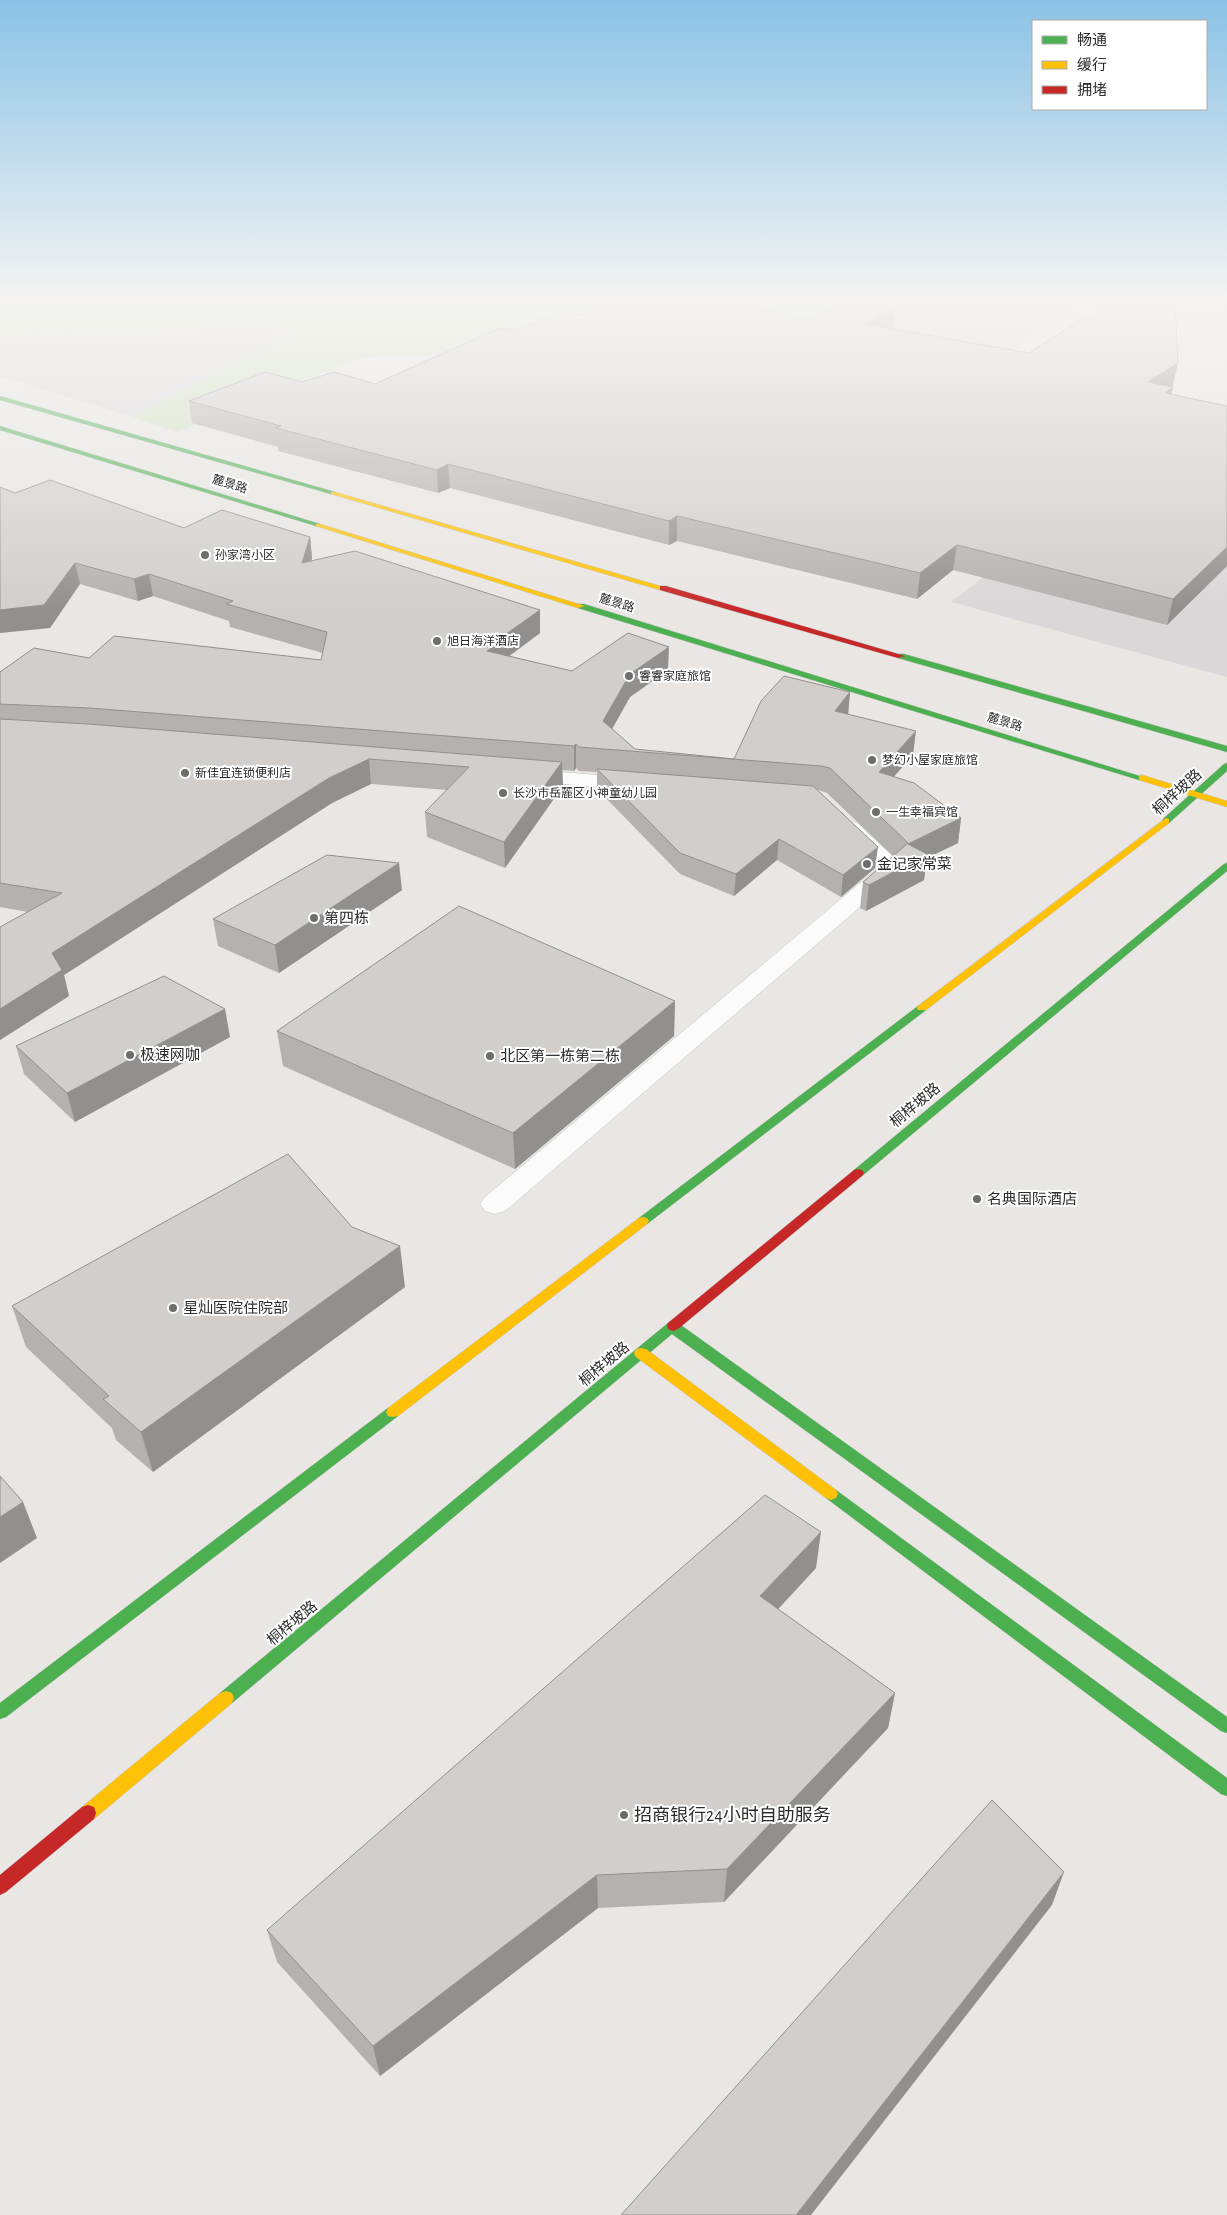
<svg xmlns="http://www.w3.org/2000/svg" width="1227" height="2215" viewBox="0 0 1227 2215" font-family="'Alegreya Sans','Noto Sans SC',sans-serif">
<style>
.industrial{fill:#dad7d9}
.green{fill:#cfe1bf}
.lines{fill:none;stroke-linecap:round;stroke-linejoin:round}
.street-casing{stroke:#c2c1c1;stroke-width:1}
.fast-casing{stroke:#c2c1c1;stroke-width:1}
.slow-casing{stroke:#c2c1c1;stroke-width:1}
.jam-casing{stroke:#c2c1c1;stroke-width:1}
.street{fill:#fcfbfb;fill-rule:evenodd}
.fast{fill:#4caf50;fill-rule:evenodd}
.slow{fill:#ffc107;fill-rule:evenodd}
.jam{fill:#c62828;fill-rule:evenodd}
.wall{fill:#b4b1af}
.shaded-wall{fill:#92908f}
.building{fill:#d1cecc;stroke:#92908f}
.poi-dot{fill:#6e6d6c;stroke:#fff;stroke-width:2}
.labels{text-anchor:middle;stroke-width:4;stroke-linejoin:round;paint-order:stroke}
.far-street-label{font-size:12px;fill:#2c2c2c;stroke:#fff}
.far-poi-label{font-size:12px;fill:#2c2c2c;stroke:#fff;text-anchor:start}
.street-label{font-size:15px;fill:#2c2c2c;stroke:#fff}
.poi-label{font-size:15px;fill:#2c2c2c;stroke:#fff;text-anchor:start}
.near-poi-label{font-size:18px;fill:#2c2c2c;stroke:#fff;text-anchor:start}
</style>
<rect width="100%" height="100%" fill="#e9e6e3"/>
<path class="industrial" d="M850,301H1080L993,364L825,318Z
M261,322L294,334L133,417L0,376V335L179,330Z
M1227,422V677L951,602L1086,498Z"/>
<path class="green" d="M0,301H850L825,318L517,351L359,358L178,432L133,417L293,334L261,322L179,330L0,335Z"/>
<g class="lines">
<g class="street-casing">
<path id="street" d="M526,769L633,778L641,779L644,784L641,789L633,790L518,780L515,775L518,770Z
M849,821L857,823L900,863L903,868L900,873L505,1211L495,1214L485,1211L480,1204L485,1197L878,868L838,828L841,823Z"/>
</g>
<g class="fast-casing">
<path id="fast" d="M0,396L335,492L336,493L331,494L0,400Z
M0,426L320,524L321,525L316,526L0,430Z
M578,604H584L1146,778L1145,780H1139L578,608Z
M898,654H904L1227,746V752L898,658Z
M1227,763V771L1169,823H1163V819L1224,764Z
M1227,863V871L862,1176H854L852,1173L854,1170L1224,864Z
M922,1005L926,1006L927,1008L926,1010L647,1224H639L637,1221L639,1218L918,1006Z
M673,1321L678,1323L1227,1717V1733L1221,1731L672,1334L232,1703L226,1705L220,1703L218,1698L220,1693L668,1323Z
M393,1407L398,1408L400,1412L398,1416L6,1717L0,1719V1703L388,1408Z
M831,1488L836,1490L1227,1778V1796L1221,1794L826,1498L824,1494L826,1490Z"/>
</g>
<g class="slow-casing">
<path id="slow" d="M331,492H335L667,588L660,590L331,494Z
M316,524H320L585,606L578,608L316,526Z
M1142,775L1227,801V807L1139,780V776Z
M1166,818L1169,819V823L926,1010H918L917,1008L918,1006Z
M643,1217L647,1218L649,1221L647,1224L398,1416L393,1417L388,1416L386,1412L388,1408L639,1218Z
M641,1348L646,1349L836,1490L838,1494L836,1498L831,1500L826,1498L636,1357L634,1353L636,1349Z
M226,1691L232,1693L234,1698L232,1703L94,1819L88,1821L82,1819L80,1813L82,1807L220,1693Z"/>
</g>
<g class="jam-casing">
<path id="jam" d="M660,586H666L905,656L898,658L660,590Z
M858,1169L862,1170L864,1173L862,1176L678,1329L673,1331L668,1329L667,1326L668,1323L854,1170Z
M88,1805L94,1807L96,1813L94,1819L6,1892L0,1895V1875L82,1807Z"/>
</g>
<use href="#street" class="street"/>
<use href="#fast" class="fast"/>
<use href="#slow" class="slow"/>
<use href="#jam" class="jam"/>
</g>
<path class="wall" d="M697,309L893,328L891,329L1173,385L1171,387H1173L1171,395L1227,406V566L1167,625L953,570L917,599L677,541L669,545L450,488L438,493L278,451V447L192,423L189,401L302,382L375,384L516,330L581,315Z
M15,493L184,528L310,537L312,558V561L540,610V633L509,656L572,671L668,670L630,697L612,729L635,749L734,759L850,692L848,714L913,755L893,777L961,818L958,843L927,858L924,880L866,911L860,908L863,882L893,856L827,793L818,790H817L875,868L841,897L777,860L734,896L680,874L597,789V772L579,771L576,768L574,771L562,770L563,786L505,868L427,837L425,812L447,790L371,784L332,803L64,975L69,996L0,1040V927L28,912L0,907V672L89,658L321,660L323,653L230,627L229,621L153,596L138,601L80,584L50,628Z
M402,890L279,973L218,946L213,919Z
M675,1001L674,1036L515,1169L283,1066L277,1031Z
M230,1037L75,1122L24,1074L16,1046Z
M352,1227L405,1287L153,1472L116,1440L112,1428L26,1347L12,1306Z
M816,1568L778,1609L895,1693L888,1728L724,1902L598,1908L380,2076L277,1962L267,1930Z"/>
<path class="shaded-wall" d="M895,308L893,328L862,345L864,324Z
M1178,363L1173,385L1144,404L1148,382Z
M1173,387L1168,409L1165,393Z
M448,464L450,488L438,493L437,470Z
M677,516V541L669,545V521Z
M310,537L312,558L304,585L302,563Z
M957,545L953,570L917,599L920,573Z
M1227,547V566L1167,625L1173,599Z
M75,563L80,584L50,628L0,633V610Z
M149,574L153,596L138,601L134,579Z
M540,610V633L504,660L487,651L499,639Z
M669,647L668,670L630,697L603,745V721L630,674Z
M850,692L848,716L835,711Z
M916,731L913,755L876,797L879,772Z
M576,744V768L574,771V746Z
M369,759L371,784L332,803L64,975L69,996L0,1040V1009L52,953L329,778Z
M562,762L563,786L505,868L504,842Z
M961,818L958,843L927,858L924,880L866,911L869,885L908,844Z
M779,839L777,860L734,896L736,874Z
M878,847L875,868L841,897L843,875Z
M399,863L402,890L279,973L275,945Z
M675,1001L674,1036L515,1169L513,1133Z
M225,1009L230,1037L75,1122L67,1093Z
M400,1246L405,1287L153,1472L141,1432Z
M23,1502L37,1538L0,1563V1517Z
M821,1532L816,1568L757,1632L760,1596Z
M895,1693L888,1728L724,1902L727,1869Z
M1064,1872L1052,1905L811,2215H796Z
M597,1875L598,1908L380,2076L373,2046Z"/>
<path class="building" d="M614,301H647L697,309L712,301H733L807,319L844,301H891L895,308L864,324L1029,353L1075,323L1123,301H1170L1175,303L1178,363L1148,382L1173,387L1165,393L1227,406V547L1173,599L957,545L920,573L677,516L669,521L448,464L437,470L276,428L281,426L189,401L265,372L302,382L334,372L375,384L500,328L516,330L562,312L581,315Z
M50,480L184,528L222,510L310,537L302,563L355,551L540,610L499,639L503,641L487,651L572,671L628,633L669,647L630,674L603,721L635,749L734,759L761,701L784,676L850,692L835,711L916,731L879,772L914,783L961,818L908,844L927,854L869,885L863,882L908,843L830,768L821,766L579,747L576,744L574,746L89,708L0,704V672L34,648L89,658L114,636L321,660L327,632L226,604L233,601L149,574L134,579L75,563L44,605L0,610V487L15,493Z
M0,719L88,724L562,762L504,842L425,812L469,767L369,759L329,778L52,953L62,970L0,1009V927L62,893L0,883Z
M597,769L813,786L878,847L843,875L779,839L736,874L680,853Z
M327,855L399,863L275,945L213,919Z
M459,906L675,1001L513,1133L277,1031Z
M164,976L225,1009L67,1093L16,1046Z
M288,1154L352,1227L400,1246L141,1432L103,1399L109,1396L12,1306Z
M0,1476L23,1502L0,1517Z
M765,1495L821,1532L760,1596L895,1693L727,1869L597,1875L373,2046L267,1930Z
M992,1800L1064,1872L796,2215H621Z"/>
<linearGradient id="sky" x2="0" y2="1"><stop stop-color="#8ac2e6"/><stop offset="0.49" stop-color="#f5f4f2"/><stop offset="1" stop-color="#f5f4f2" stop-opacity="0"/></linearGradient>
<rect width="1227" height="611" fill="url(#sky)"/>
<g class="poi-dot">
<circle cx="205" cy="555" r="5"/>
<circle cx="437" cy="641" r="5"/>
<circle cx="629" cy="676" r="5"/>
<circle cx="872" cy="760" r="5"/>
<circle cx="185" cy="773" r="5"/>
<circle cx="503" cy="793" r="5"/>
<circle cx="876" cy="812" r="5"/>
<circle cx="867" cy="864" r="5"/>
<circle cx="314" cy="918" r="5"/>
<circle cx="130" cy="1055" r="5"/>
<circle cx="490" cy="1056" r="5"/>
<circle cx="977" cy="1199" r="5"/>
<circle cx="173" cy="1308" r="5"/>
<circle cx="624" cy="1815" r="5"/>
</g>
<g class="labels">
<g class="far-street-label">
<text transform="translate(230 484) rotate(17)" y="4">麓景路</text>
<text transform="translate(617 603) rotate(17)" y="4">麓景路</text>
<text transform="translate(1005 722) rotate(17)" y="4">麓景路</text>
</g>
<g class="far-poi-label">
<text x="215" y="559">孙家湾小区</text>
<text x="447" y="645">旭日海洋酒店</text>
<text x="639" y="680">睿睿家庭旅馆</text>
<text x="882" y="764">梦幻小屋家庭旅馆</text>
<text x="195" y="777">新佳宜连锁便利店</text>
<text x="513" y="797">长沙市岳麓区小神童幼儿园</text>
<text x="886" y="816">一生幸福宾馆</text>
</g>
<g class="street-label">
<text transform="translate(1177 792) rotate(-42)" y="5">桐梓坡路</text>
<text transform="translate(915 1105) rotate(-40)" y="5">桐梓坡路</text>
<text transform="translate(604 1364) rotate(-40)" y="5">桐梓坡路</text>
<text transform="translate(292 1623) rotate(-40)" y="5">桐梓坡路</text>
</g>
<g class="poi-label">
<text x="877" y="869">金记家常菜</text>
<text x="324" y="923">第四栋</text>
<text x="140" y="1060">极速网咖</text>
<text x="500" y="1061">北区第一栋第二栋</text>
<text x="987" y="1204">名典国际酒店</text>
<text x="183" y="1313">星灿医院住院部</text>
</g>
<g class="near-poi-label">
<text x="634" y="1821">招商银行24小时自助服务</text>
</g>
</g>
<rect x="1032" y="20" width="175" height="90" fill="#ffffff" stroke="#ababab"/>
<rect x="1042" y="36" width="25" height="8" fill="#4caf50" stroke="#ababab"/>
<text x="1077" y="45" font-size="15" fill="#2c2c2c">畅通</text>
<rect x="1042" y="61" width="25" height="8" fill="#ffc107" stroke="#ababab"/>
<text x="1077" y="70" font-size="15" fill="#2c2c2c">缓行</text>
<rect x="1042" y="86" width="25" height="8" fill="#c62828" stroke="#ababab"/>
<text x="1077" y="95" font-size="15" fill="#2c2c2c">拥堵</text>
</svg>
